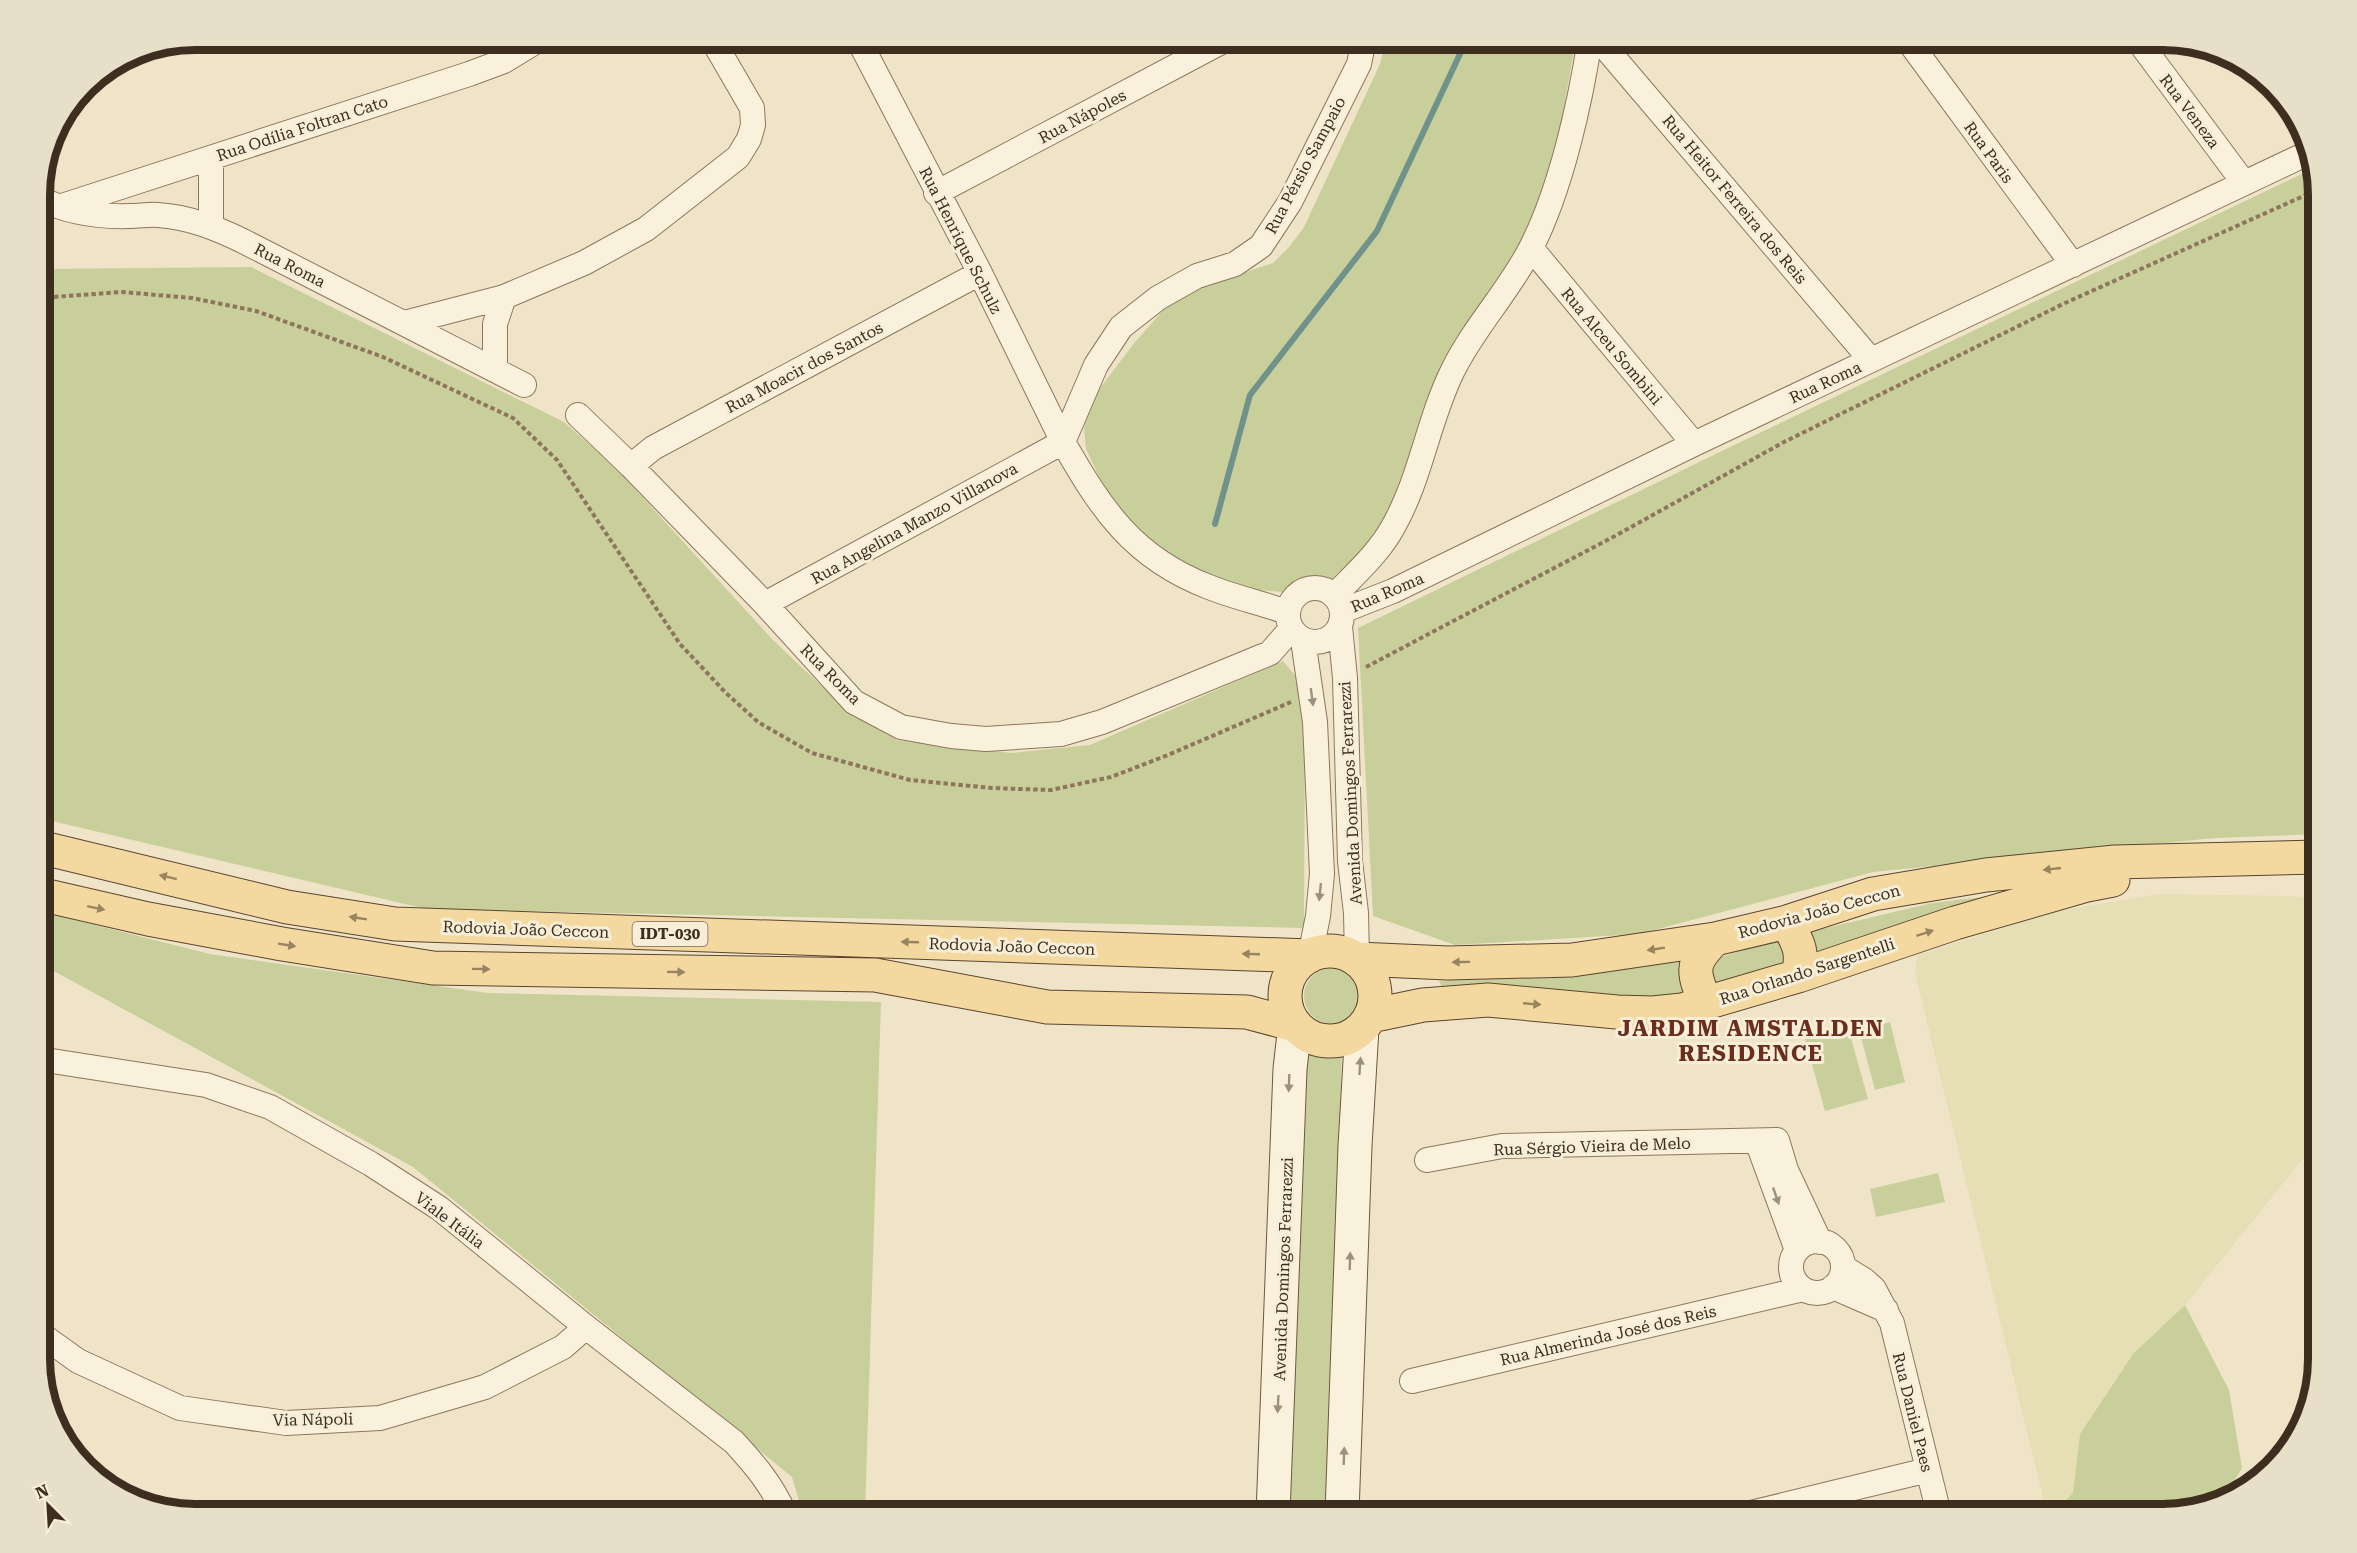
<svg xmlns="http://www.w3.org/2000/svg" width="2357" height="1553" viewBox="0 0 2357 1553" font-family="'Roboto Serif',serif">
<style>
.farmland{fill:#e6deb5}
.green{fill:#c9cf9b}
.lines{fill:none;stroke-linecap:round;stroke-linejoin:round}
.stream{stroke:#6f938a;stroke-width:6}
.minor-casing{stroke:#8d765c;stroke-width:26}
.secondary-casing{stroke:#6f573f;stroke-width:35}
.primary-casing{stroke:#5b4430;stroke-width:35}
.path{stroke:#8d765c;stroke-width:4;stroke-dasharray:4.5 3;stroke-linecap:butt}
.minor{stroke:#faf1dc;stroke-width:24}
.secondary{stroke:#faf1dc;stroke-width:33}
.primary{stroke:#f3d9a0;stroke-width:33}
.oneway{fill:#9c907e}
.oneway2{fill:#988460}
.labels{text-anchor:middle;stroke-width:6;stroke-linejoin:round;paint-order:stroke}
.shield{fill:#f7eed8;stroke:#756857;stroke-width:1.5}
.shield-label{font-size:15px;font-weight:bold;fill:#3d2e20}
.street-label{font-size:16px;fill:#3d2e20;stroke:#f7eed8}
.district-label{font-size:22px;font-weight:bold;letter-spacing:1.5px;fill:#6b2e1e;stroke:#f7eed8}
.rim{fill:none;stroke:#3d2e20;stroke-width:8}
</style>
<rect width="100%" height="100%" fill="#f0e4c8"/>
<path class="farmland" d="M2159,894L2294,896L2318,899V1140L2185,1305L2133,1355L2080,1434L2073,1493L2052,1514H2047L1915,973L1917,955L2053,912Z"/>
<path class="green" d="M1386,39H1576L1559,136L1540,200L1517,250L1420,429L1383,524L1363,553L1330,582L1297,593L1258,590L1213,576L1179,560L1151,539L1123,513L1102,483L1086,449L1084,427L1097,392L1135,342L1166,307L1202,287L1273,263L1290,246L1304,227L1380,64Z
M2312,169L2318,195V834L2215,838L1873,872L1639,934L1455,945L1373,916L1358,628L1728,448Z
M251,267L564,422L614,466L773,640L847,710L897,740L1012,753L1090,745L1283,661L1299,680L1305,732L1304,928L426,909L39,818V269Z
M2038,890L1808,960L1801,934L1932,903Z
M39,911L210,954L488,993L881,1002L865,1514H803L792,1477L413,1167L39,963Z
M1779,939L1790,964L1710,987L1711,960Z
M1688,953L1693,1002L1443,990L1439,981L1614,970Z
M1304 996a28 28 0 1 1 56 0a28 28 0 1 1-56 0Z
M1890,1022L1905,1082L1875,1090L1859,1030Z
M1848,1027L1868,1099L1825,1111L1805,1039Z
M1304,1050L1342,1053L1328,1514H1286Z
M1938,1173L1945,1202L1876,1217L1870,1189Z
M2185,1305L2229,1390L2242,1468L2223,1500L2162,1514H2052L2073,1493L2080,1434L2133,1354Z"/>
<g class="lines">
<path class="stream" d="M1215,524L1250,395L1377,231L1467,39"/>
<g class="minor-casing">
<path id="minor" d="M1598,39L1871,360
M1907,39L2073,265
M2137,39L2244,183
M211,158V227
M936,193L1227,39
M39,198C68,213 99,217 130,216C140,216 149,214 158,215C189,217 216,228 243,241L524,385
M62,206L469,74L504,61L540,39
M1531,248L1694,444
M404,323L504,297L584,263L646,229L738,157L749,139L753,125L752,108L712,39
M495,370V324L504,297
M578,415L631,466L765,604L854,702L901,727L951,736L986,739L1061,734L1102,722L1270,653L1291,629
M631,466L653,448L980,273
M1288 615a27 27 0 1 1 54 0a27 27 0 1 1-54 0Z
M1334,596C1354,575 1379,553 1393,527C1421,478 1428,420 1453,370C1474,327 1509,291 1531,248C1561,189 1580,104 1590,39
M765,604L1063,442L980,273L858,39
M1342,611L1393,591L1694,444L2308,153
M1287,612C1261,603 1234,597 1209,587C1133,558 1101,509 1063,442L1096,365L1121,327L1158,298L1197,276L1235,264L1261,246L1290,202L1359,64L1364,39
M1340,627L1345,678L1350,861L1356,913L1357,959
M1303,640L1315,722L1322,874L1318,916L1310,956
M39,1059L206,1085L270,1107L371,1164L439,1208L586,1327L734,1442C756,1466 771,1484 785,1514
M1757,1141L1797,1250
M1427,1160L1502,1146L1777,1140L1786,1170L1820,1242
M1791 1267a26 26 0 1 1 52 0a26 26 0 1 1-52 0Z
M1843,1267L1864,1280L1874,1289L1892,1323L1939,1514
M1833,1287L1886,1310
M39,1333L78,1361L180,1408L286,1423L380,1418L485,1387L563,1347L586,1327
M1412,1381L1803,1289
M1747,1514L1928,1470"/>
</g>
<g class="secondary-casing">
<path id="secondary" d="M1273,1514L1290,1069L1295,1025
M1342,1514L1355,1146L1362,1028"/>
</g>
<g class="primary-casing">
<path id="primary" d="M39,847L287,907L395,924L1310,956
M39,894L148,919L282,944L433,968L875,975L1047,1007L1247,1012L1295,1025
M1787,922C1798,943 1804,951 1798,976
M1285 996a45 45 0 1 1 90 0a45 45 0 1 1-90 0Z
M1357,959L1448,963L1572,960L1715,939L1787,922L1873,894L1986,875L2115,862L2318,857
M1706,1004C1693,973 1689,964 1715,939
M1370,1016L1423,1005L1488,1000L1617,1012L1653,1013L1682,1010L1798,976L1955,923L2087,885L2113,880"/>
</g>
<path class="path" d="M39,298L122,292L192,298L256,311L383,357L513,418L557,460L680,644L726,693L758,722L812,753L910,780L992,788L1051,790L1111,777L1168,755L1291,702
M1366,667L1615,536L1784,442L2065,303L2317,190"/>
<use href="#minor" class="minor"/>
<use href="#secondary" class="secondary"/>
<use href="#primary" class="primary"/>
</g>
<defs><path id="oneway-solid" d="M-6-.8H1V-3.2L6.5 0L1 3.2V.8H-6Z" transform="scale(1.5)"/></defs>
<g class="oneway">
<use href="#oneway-solid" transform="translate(1312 697) rotate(82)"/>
<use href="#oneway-solid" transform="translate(1320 892) rotate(96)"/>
<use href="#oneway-solid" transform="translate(1360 1066) rotate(-86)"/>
<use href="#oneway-solid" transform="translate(1289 1083) rotate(92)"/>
<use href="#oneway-solid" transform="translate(1776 1196) rotate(71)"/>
<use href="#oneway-solid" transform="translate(1350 1261) rotate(-88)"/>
<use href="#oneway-solid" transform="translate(1278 1404) rotate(93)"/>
<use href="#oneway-solid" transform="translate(1344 1456) rotate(-88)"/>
</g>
<g class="oneway2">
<use href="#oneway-solid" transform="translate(2052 869) rotate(174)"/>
<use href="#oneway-solid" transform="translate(168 877) rotate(-166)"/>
<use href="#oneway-solid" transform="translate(96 908) rotate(12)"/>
<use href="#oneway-solid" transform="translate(358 918) rotate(-171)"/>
<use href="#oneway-solid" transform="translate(1925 933) rotate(-18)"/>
<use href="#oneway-solid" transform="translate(910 942) rotate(-178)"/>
<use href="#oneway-solid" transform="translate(287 945) rotate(9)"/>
<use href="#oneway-solid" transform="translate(1656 949) rotate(171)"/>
<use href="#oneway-solid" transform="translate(1251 954) rotate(-178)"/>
<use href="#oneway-solid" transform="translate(1461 962) rotate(179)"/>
<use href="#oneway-solid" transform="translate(481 969) rotate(1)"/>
<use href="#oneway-solid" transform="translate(676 972) rotate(1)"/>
<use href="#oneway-solid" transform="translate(1532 1004) rotate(5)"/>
</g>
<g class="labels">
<rect class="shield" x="632.5" y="922" width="75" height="24" rx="4.5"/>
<g class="shield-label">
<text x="670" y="939">IDT-030</text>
</g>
<g class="street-label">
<text transform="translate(2190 111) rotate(53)" y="6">Rua Veneza</text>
<text transform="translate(1082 116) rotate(-28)" y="6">Rua Nápoles</text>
<text transform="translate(302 128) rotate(-18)" y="6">Rua Odília Foltran Cato</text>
<text transform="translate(1989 152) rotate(54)" y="6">Rua Paris</text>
<text transform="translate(1305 165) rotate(-62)" y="6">Rua Pérsio Sampaio</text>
<text transform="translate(1735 199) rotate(50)" y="6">Rua Heitor Ferreira dos Reis</text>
<text transform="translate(961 240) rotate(63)" y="6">Rua Henrique Schulz</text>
<text transform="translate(290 265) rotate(27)" y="6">Rua Roma</text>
<text transform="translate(1612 346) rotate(50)" y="6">Rua Alceu Sombini</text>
<text transform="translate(804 367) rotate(-28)" y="6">Rua Moacir dos Santos</text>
<text transform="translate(1825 382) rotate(-25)" y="6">Rua Roma</text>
<text transform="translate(914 523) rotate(-29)" y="6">Rua Angelina Manzo Villanova</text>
<text transform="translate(1387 592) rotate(-23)" y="6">Rua Roma</text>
<text transform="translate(831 674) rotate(45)" y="6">Rua Roma</text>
<text transform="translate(1350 793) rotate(-93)" y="6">Avenida Domingos Ferrarezzi</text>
<text transform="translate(1819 911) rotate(-15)" y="6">Rodovia João Ceccon</text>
<text transform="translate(526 929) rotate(2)" y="6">Rodovia João Ceccon</text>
<text transform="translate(1012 946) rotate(2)" y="6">Rodovia João Ceccon</text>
<text transform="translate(1807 971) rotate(-18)" y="6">Rua Orlando Sargentelli</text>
<text transform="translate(1592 1146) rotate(-2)" y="6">Rua Sérgio Vieira de Melo</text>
<text transform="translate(450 1220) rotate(37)" y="6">Viale Itália</text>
<text transform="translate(1283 1269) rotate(-88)" y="6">Avenida Domingos Ferrarezzi</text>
<text transform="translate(1608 1335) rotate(-13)" y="6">Rua Almerinda José dos Reis</text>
<text transform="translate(1913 1412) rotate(76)" y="6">Rua Daniel Paes</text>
<text transform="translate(313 1419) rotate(-1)" y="6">Via Nápoli</text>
</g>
<g class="district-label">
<text x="1751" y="1036">JARDIM AMSTALDEN<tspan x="1751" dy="25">RESIDENCE</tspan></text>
</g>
</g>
<path d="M0 0H2357V1553H0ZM195 50H2163A145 145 0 0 1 2308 195V1359A145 145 0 0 1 2163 1504H195A145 145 0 0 1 50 1359V195A145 145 0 0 1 195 50Z" fill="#e8dfc9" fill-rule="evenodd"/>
<path class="rim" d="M195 50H2163A145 145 0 0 1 2308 195V1359A145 145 0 0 1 2163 1504H195A145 145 0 0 1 50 1359V195A145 145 0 0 1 195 50Z"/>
<g transform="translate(48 1505) rotate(336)" stroke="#f7eed8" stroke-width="4.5" paint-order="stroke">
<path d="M0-4.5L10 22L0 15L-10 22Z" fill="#3d2e20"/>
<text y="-9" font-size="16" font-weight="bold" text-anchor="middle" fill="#3d2e20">N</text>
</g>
</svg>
